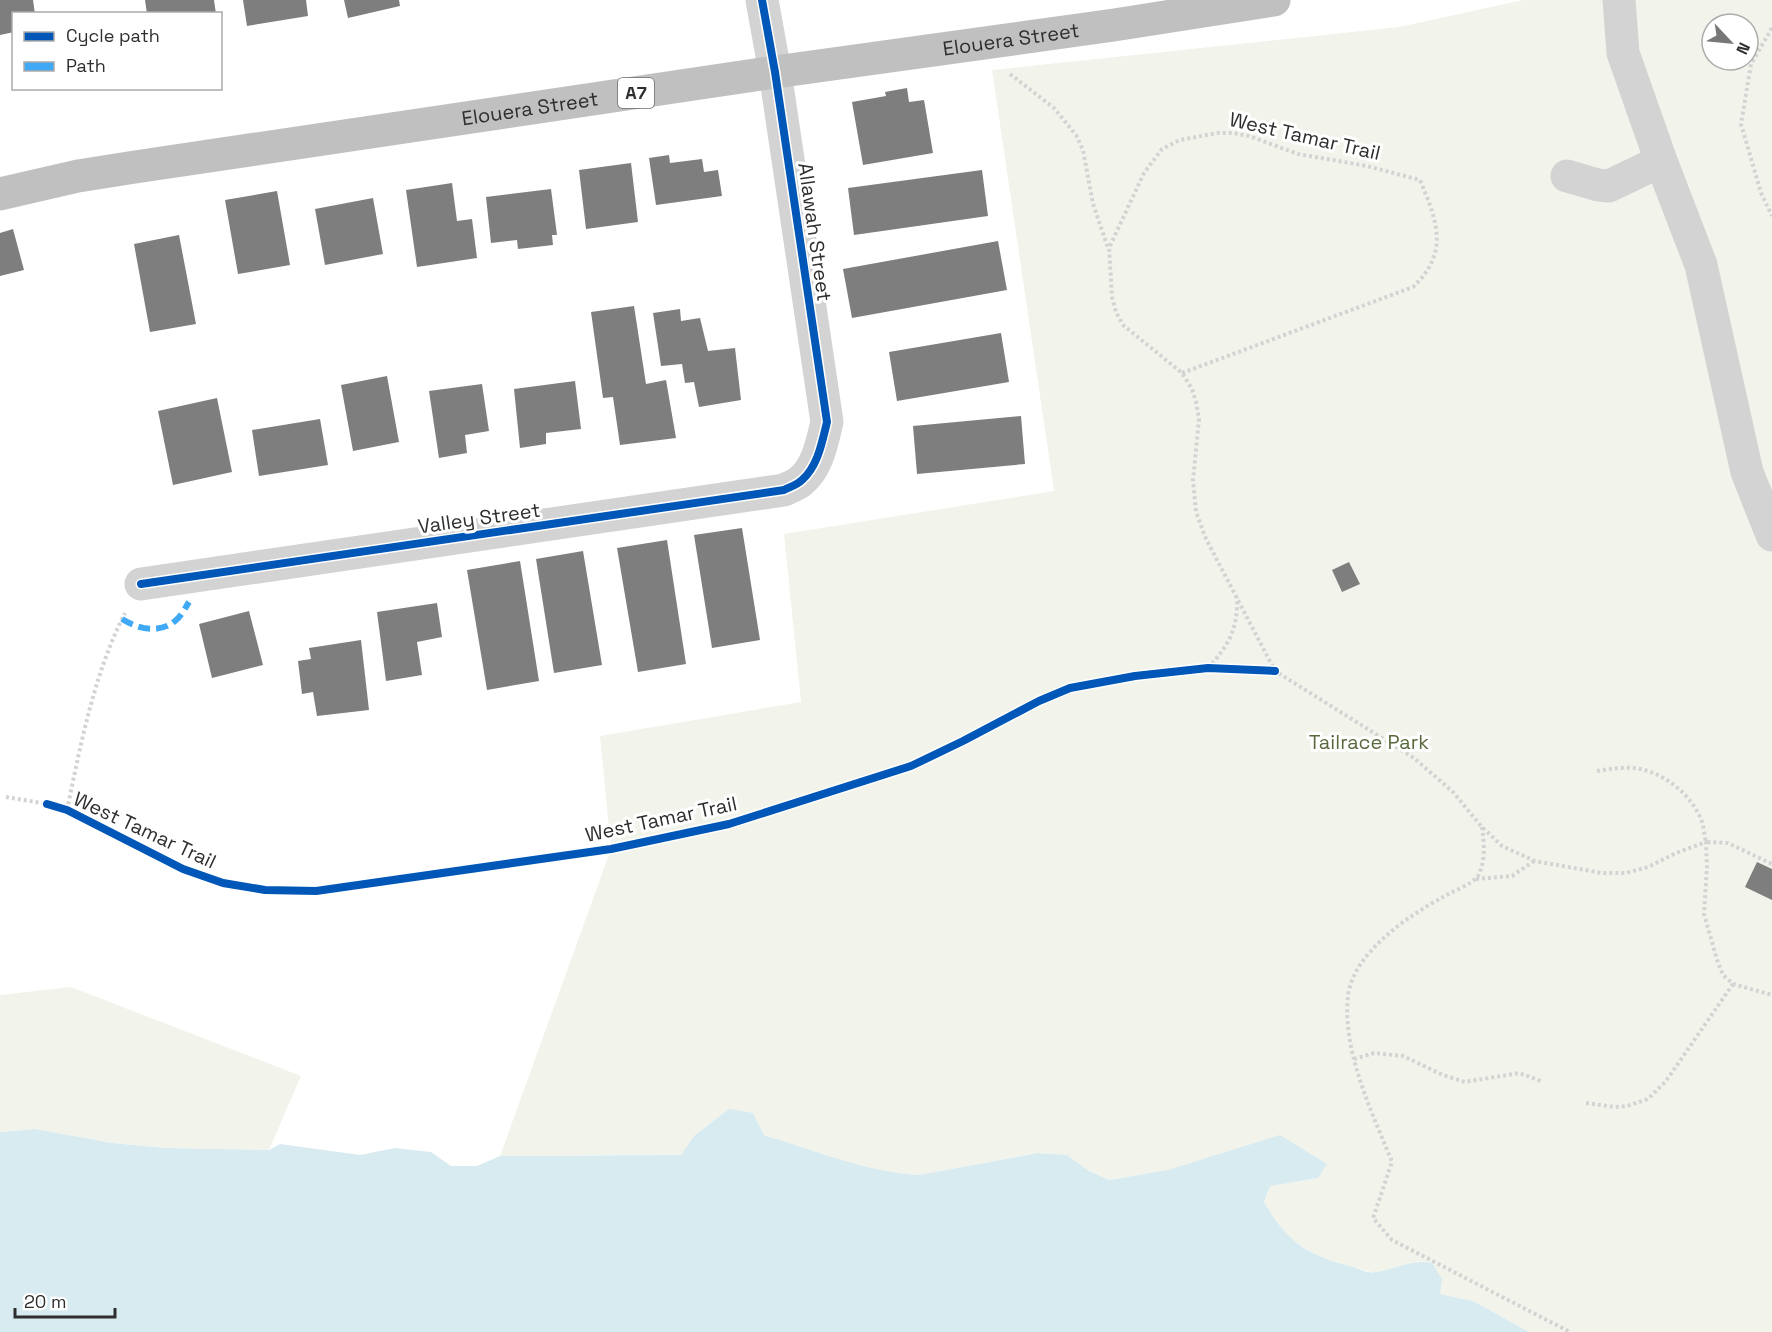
<svg xmlns="http://www.w3.org/2000/svg" width="1772" height="1332" viewBox="0 0 1772 1332" font-family="'Space Grotesk',sans-serif">
<style>
.green{fill:#f2f4ec;fill-rule:evenodd}
.water{fill:#d8ebf1}
.building{fill:#7e7e7e}
.lines{fill:none;stroke-linecap:round;stroke-linejoin:round}
.path{stroke:#d3d3d3;stroke-width:4;stroke-dasharray:3 3;stroke-linecap:butt}
.minor{stroke:#d3d3d3;stroke-width:33}
.highway{stroke:#c0c0c0;stroke-width:33}
.quiet{stroke:#3fa9f5;stroke-width:6;stroke-dasharray:12 6;stroke-linecap:butt}
.cycleway-casing{stroke:#fff;stroke-width:11}
.cycleway{stroke:#0057b8;stroke-width:8}
.labels{text-anchor:middle;stroke-width:6;stroke-linejoin:round;paint-order:stroke}
.shield{fill:#fff;stroke:#6d6d6d;stroke-width:1.5}
.shield-label{font-size:18px;font-weight:bold;fill:#2e2e2e}
.street-label{font-size:20px;fill:#2e2e2e;stroke:#fff}
.park-label{font-size:20px;fill:#59693c;stroke:#fff}
</style>
<rect width="100%" height="100%" fill="#fff"/>
<path class="green" d="M1523,0H1772V1332H1529L1473,1301L1440,1294L1419,1261L1375,1273L1322,1259L1289,1238L1277,1225L1264,1202L1270,1185L1318,1178L1168,1170L1109,1180L1089,1171L1067,1155L1038,1153L919,1175C866,1172 814,1150 764,1135L753,1113L694,1136L682,1155L500,1156L611,849L600,736L801,702L784,534L1054,491L992,70L1399,27ZM1712,24H1748V60H1712Z
M71,987L301,1076L269,1150L166,1148L112,1143L35,1129L0,1132V995Z"/>
<path class="water" d="M729,1109L753,1113L764,1135C814,1150 866,1172 919,1175L1038,1153L1067,1155L1089,1171L1109,1180L1168,1170L1280,1135L1327,1164L1318,1178L1270,1186L1264,1202C1287,1242 1307,1255 1350,1266C1359,1269 1369,1274 1377,1272C1397,1269 1411,1259 1432,1263L1442,1279L1440,1294L1473,1301L1529,1332H0V1132L35,1129L112,1143L166,1148L269,1150L280,1144L360,1155L395,1148L431,1152L451,1166H477L500,1156L681,1155L694,1136Z"/>
<path class="building" d="M0,0H33L35,14H14V32L0,35Z
M145,0H214L216,14H147Z
M243,0H306L308,16L247,26Z
M344,0H399L400,6L348,18Z
M907,88L909,102L924,100L933,153L863,165L852,102L886,96L885,92Z
M669,155L670,163L702,159L704,172L718,170L722,196L656,205L649,158Z
M631,163L638,222L586,229L579,170Z
M982,170L988,216L854,235L848,188Z
M452,183L457,221L472,219L477,258L417,267L406,190Z
M551,189L557,235H552L553,245L518,249L517,240L491,243L486,197Z
M277,191L290,265L238,274L225,200Z
M373,198L383,254L325,265L315,209Z
M13,229L24,270L0,276V233Z
M179,235L196,324L150,332L134,244Z
M998,241L1007,290L852,318L843,269Z
M634,306L646,384L666,380L676,438L620,445L613,397L603,398L591,312Z
M680,309L681,321L700,318L708,351L735,348L741,400L699,407L694,382L685,383L682,364L661,366L653,313Z
M1001,333L1009,382L897,401L889,352Z
M387,376L399,442L353,451L341,385Z
M575,381L581,429L546,433V444L520,448L514,389Z
M482,384L489,431L465,435L467,453L439,458L429,391Z
M217,398L232,472L173,485L158,411Z
M1021,416L1025,464L917,474L913,426Z
M320,419L328,465L259,476L252,430Z
M742,528L760,640L712,648L694,535Z
M667,540L686,664L638,672L617,548Z
M583,551L602,665L554,673L536,559Z
M520,561L539,681L487,690L467,570Z
M1349,562L1360,584L1342,592L1332,570Z
M437,603L442,637L417,642L422,675L386,681L377,612Z
M249,611L263,665L212,678L199,624Z
M361,640L369,710L317,716L313,692L302,694L298,661L311,659L309,648Z
M1757,862L1772,869V900L1745,887Z"/>
<g class="lines">
<path class="path" d="M1772,28L1751,64L1741,124L1761,193L1772,216
M1010,74L1054,108L1076,135L1083,150L1093,204L1108,248
M1182,373L1413,287C1450,252 1437,221 1420,180L1367,166L1298,154L1249,136L1233,133H1217L1180,140L1162,149L1144,173L1109,248L1112,297L1116,312L1123,325L1182,373L1192,389L1196,402L1199,419L1193,480L1196,512L1206,539L1275,671L1414,758L1453,792L1481,826L1502,846L1535,861L1602,873H1626L1648,867L1676,853L1706,842L1707,867L1704,914L1718,963L1723,975L1733,984L1772,995
M1208,668C1229,645 1238,629 1237,597
M1597,771C1609,769 1621,767 1634,768C1662,771 1690,793 1701,819C1704,826 1704,835 1706,842L1728,843L1772,864
M6,797L47,804
M67,810C81,743 94,674 125,613
M1482,827C1484,843 1486,861 1478,876C1473,884 1451,892 1443,897C1408,916 1353,953 1348,996C1342,1051 1372,1112 1392,1162L1373,1218L1392,1240L1570,1332
M1476,879L1512,876L1534,861
M1354,1059L1374,1053L1403,1056L1443,1075L1465,1082L1519,1073L1541,1081
M1586,1103L1615,1107L1627,1106L1648,1099L1666,1081L1733,984"/>
<path class="minor" d="M1619,0L1623,53L1661,161L1701,265L1747,472L1772,535
M1567,176L1598,185L1609,186L1661,161
M141,584L784,490C790,487 797,485 802,480C818,466 822,442 827,422L775,72L762,0"/>
<path class="highway" id="s1" d="M0,194L78,176L135,167L775,72L1114,25L1274,0"/>
<path class="quiet" d="M122,619C138,629 159,634 175,621C181,617 185,608 189,602"/>
<g class="cycleway-casing">
<path id="cycleway" d="M141,584L784,490C790,487 797,485 802,480C818,466 822,442 827,422L775,72L762,0
M47,804L67,810L183,869L223,883L265,890L316,891L611,849L729,824L911,766L963,741L1039,701L1070,688L1135,676L1208,668L1275,671"/>
</g>
<use href="#cycleway" class="cycleway"/>
</g>
<g class="labels">
<rect class="shield" x="618" y="78" width="36" height="30" rx="4.5"/>
<g class="shield-label">
<text x="636" y="99">A7</text>
</g>
<g class="street-label">
<text dy="7" stroke="none"><textPath href="#s1" startOffset="1023">Elouera Street</textPath></text>
<text dy="7" stroke="none"><textPath href="#s1" startOffset="537">Elouera Street</textPath></text>
<text transform="translate(1305 136) rotate(13)" y="7">West Tamar Trail</text>
<text transform="translate(815 232) rotate(82)" y="7">Allawah Street</text>
<text transform="translate(479 518) rotate(-8)" y="7">Valley Street</text>
<text transform="translate(661 819) rotate(-12)" y="7">West Tamar Trail</text>
<text transform="translate(145 830) rotate(25)" y="7">West Tamar Trail</text>
</g>
<g class="park-label">
<text x="1369" y="749">Tailrace Park</text>
</g>
</g>
<rect x="12" y="12" width="210" height="78" fill="#ffffff" stroke="#ababab" stroke-width="1.5"/>
<rect x="24" y="32" width="30" height="9" fill="#0057b8" stroke="#ababab" stroke-width="1.5"/>
<text x="66" y="42" font-size="18" fill="#2e2e2e">Cycle path</text>
<rect x="24" y="62" width="30" height="9" fill="#3fa9f5" stroke="#ababab" stroke-width="1.5"/>
<text x="66" y="72" font-size="18" fill="#2e2e2e">Path</text>
<g transform="translate(1730 42) rotate(116)"><circle r="28" fill="#ffffff" stroke="#ababab" stroke-width="1.5"/>
<path d="M0-4.5L10 22L0 15L-10 22Z" fill="#777777"/>
<text y="-9" font-size="16" font-weight="bold" text-anchor="middle" fill="#2e2e2e">N</text>
</g>
<path d="M15 1308v9h100v-9" fill="none" stroke="#2e2e2e" stroke-width="3"/>
<text x="24" y="1308" font-size="18" fill="#2e2e2e" stroke="#ffffff" stroke-width="4.5" paint-order="stroke">20 m</text>
</svg>
